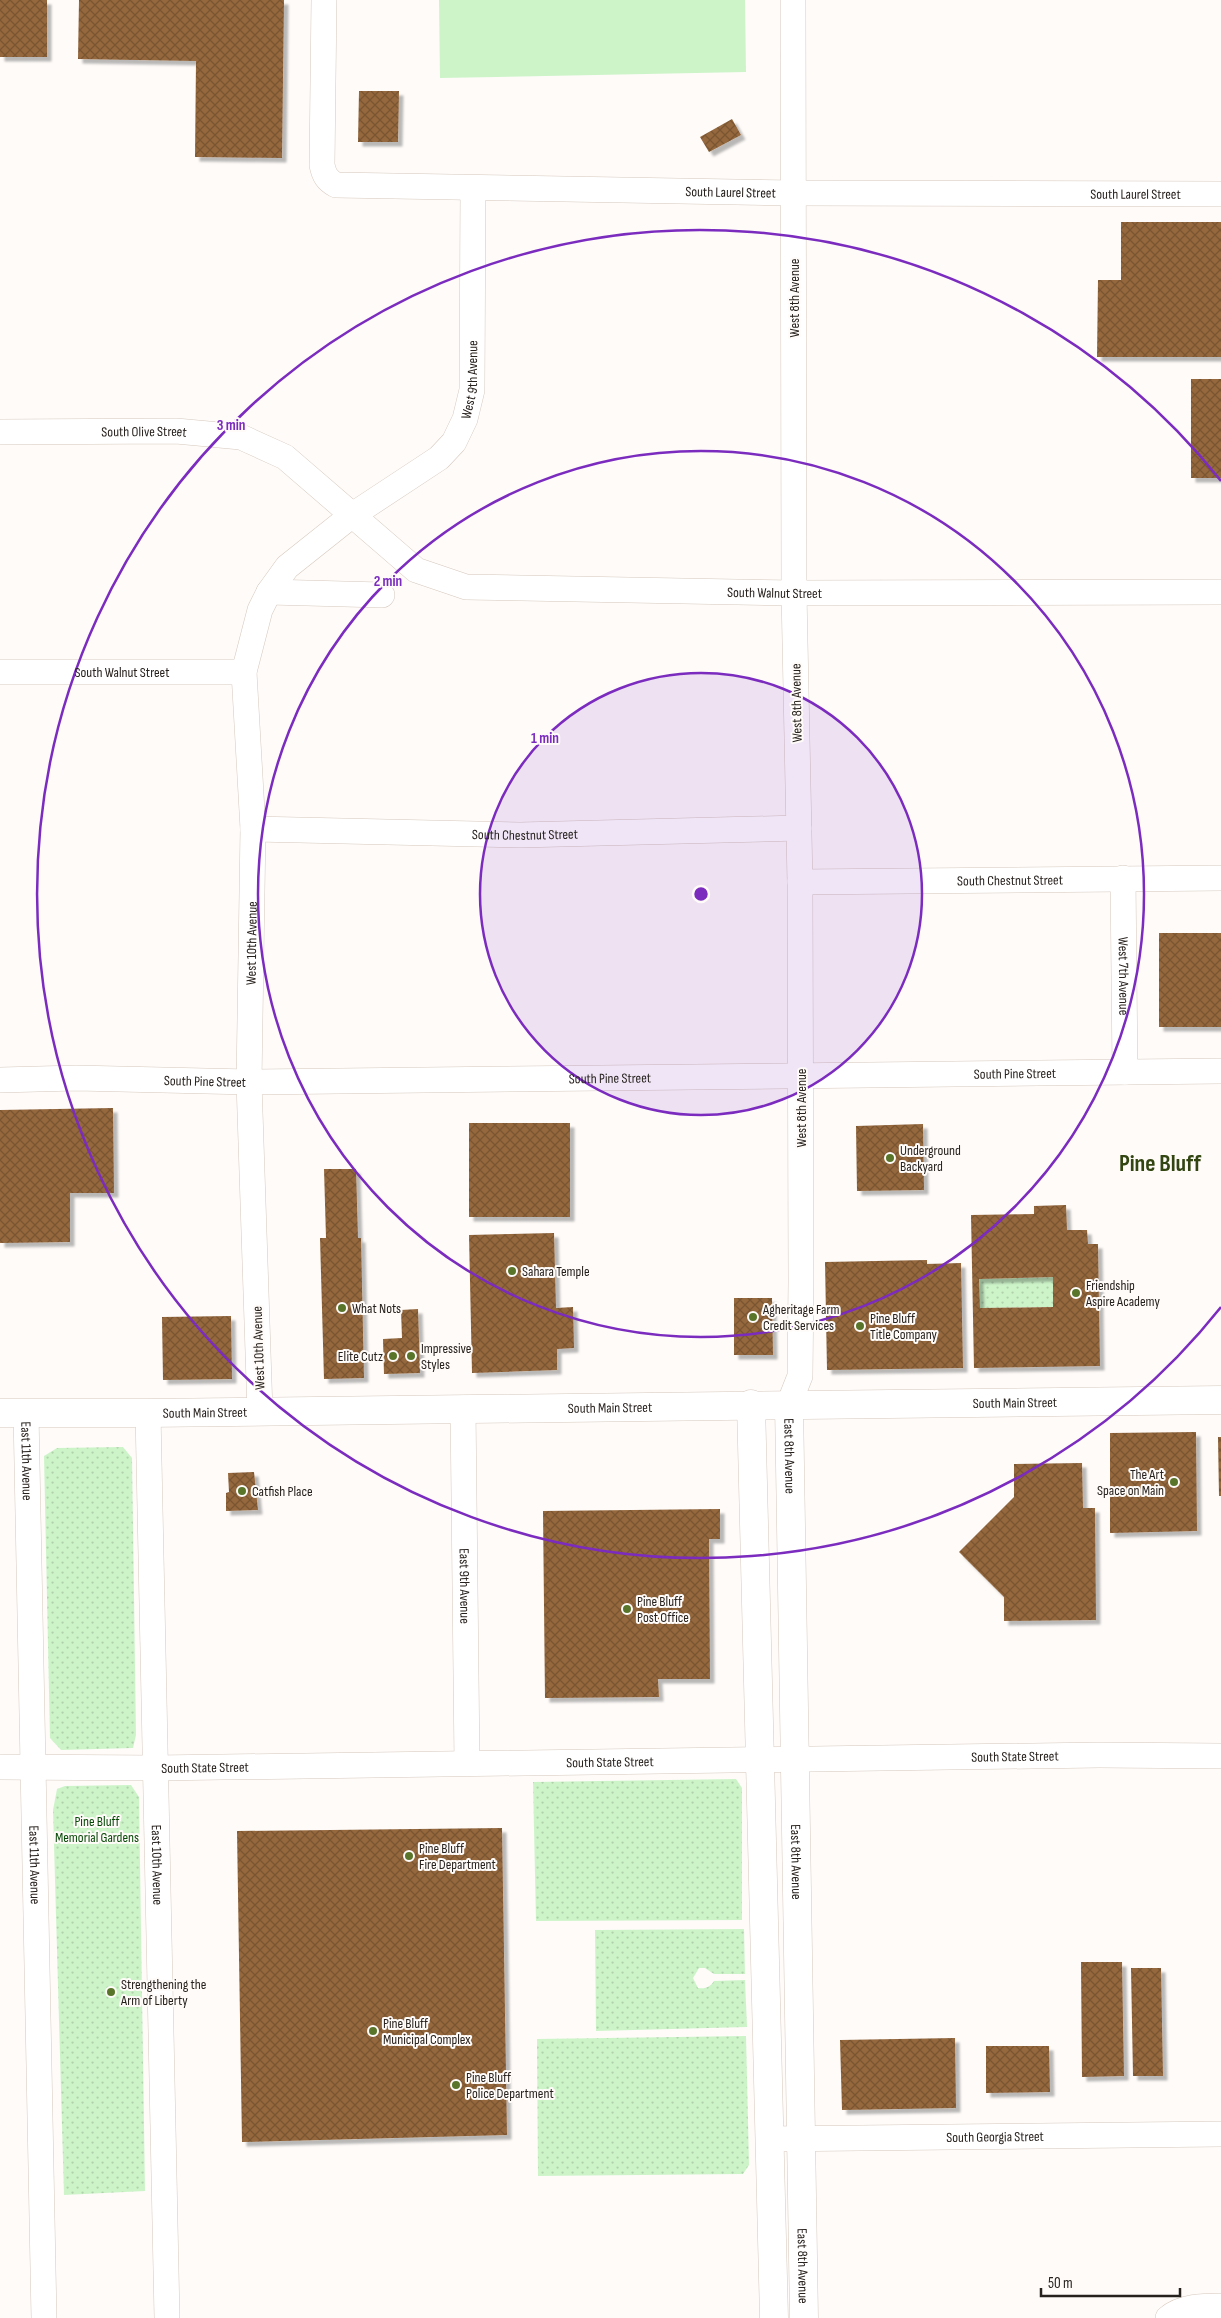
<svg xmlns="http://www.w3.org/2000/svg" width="1221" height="2318" viewBox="0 0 1221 2318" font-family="'Sofia Sans Condensed',sans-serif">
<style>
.grass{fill:url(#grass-dots)}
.pitch{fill:#cdf4c9}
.building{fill:url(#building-cross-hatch);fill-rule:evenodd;filter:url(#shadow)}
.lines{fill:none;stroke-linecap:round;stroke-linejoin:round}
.minor-casing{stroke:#d6c8bd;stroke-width:26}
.major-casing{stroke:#d6c8bd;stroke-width:29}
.minor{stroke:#fff;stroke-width:25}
.major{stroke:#fff;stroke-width:28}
.ring{fill:none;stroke:#7b2cbf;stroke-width:2.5}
.poi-dot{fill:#58752a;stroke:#fefbf9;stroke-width:2}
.labels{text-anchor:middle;stroke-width:4;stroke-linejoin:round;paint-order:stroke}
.street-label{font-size:14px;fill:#27211d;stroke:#fefbf9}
.poi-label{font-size:14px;fill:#27211d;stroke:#fefbf9;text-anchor:start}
.park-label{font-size:14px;fill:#064806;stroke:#fefbf9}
.town-label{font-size:24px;font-weight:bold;fill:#334612;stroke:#fefbf9}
.centre{fill:#7b2cbf;stroke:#fefbf9;stroke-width:2.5}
.ring-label{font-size:15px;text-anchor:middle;font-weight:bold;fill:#7b2cbf;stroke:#fefbf9;stroke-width:4;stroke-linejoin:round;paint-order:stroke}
</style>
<defs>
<pattern id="grass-dots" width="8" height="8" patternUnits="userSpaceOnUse" patternTransform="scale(1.25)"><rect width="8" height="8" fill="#cdf4c9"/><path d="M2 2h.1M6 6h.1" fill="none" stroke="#b0d1ac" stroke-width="1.8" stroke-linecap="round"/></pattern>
<pattern id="building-cross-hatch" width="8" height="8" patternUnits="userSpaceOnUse" patternTransform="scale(1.25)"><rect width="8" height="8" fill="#95683d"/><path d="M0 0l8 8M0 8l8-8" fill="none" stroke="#7a5533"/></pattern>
<filter id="shadow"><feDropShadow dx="4.5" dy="4.5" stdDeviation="1" flood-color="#0004"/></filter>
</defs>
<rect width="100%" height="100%" fill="#fefbf9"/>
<path class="grass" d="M1053,1277V1307L980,1308L979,1279Z
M123,1447L132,1458L136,1735L133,1748L61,1750L50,1738L44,1456L57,1448Z
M736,1779L742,1788V1920L536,1921L533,1782Z
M131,1785L139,1797L145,2191L64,2195L53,1810L57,1789L65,1786Z
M744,1929L745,1974H714L705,1968H699L693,1978L698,1988C706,1989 710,1987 714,1981L745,1980L747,2027L596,2031L595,1930Z
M746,2036L749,2165L743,2174L538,2176L537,2039Z"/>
<path class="pitch" d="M439,0H745L746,72L440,78Z"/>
<path class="building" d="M0,0H47V57H0Z
M79,0H284L282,158L195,157L196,61L78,59Z
M359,91H399L398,142H358Z
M732,119L741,135L709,152L700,137Z
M1121,222H1221V357H1097L1098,280H1121Z
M1191,379H1221V478H1191Z
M1159,933H1221V1027H1159Z
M113,1108L114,1193H70V1242L0,1243V1110Z
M469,1123H570V1217H469Z
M923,1124L924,1190L857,1191L856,1126Z
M324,1169H356L358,1238H361L364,1378L324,1379L320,1238H326Z
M1066,1205L1067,1230H1087L1088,1244H1098L1100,1366L974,1368L971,1215L1034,1214V1206ZM1053,1277V1307L980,1308L979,1279Z
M554,1233L556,1308L573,1307L574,1348L557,1349V1370L472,1373L469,1235Z
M927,1260V1264L961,1263L963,1368L827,1370L825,1262Z
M734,1298H772L773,1355H734Z
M418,1309L420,1373L384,1374L383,1339L402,1338L401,1310Z
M231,1316L232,1379L163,1380L162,1317Z
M1196,1432L1197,1531L1110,1533V1433Z
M1218,1437H1221V1496H1219Z
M1082,1463L1083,1508H1095L1096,1620L1004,1621V1597L959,1552L1014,1497V1464Z
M254,1472L258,1510L226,1511V1493L229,1492L228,1473Z
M720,1509V1539H709L710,1679H658L659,1697L545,1698L543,1511Z
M502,1828L507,2135L242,2142L237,1831Z
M1081,1962H1122L1124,2076L1082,2077Z
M1131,1968H1161L1163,2076H1133Z
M955,2038L956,2108L842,2110L840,2040Z
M986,2046H1049L1050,2092L986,2093Z"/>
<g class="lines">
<g class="minor-casing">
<g id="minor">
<path id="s1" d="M324,0L322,165C324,175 327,180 336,185L793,193L1221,194"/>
<path id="s2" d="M0,432L176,431L241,437L285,457L416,570L466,587L794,593L1221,592"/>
<path d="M269,592L382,595"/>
<path id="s3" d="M0,672H244"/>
<path id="s4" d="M253,829L520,835L799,828"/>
<path id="s5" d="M1123,878L1125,1072"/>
<path id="s6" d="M800,882L1221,878"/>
<path id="s7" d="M0,1080L76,1078L249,1082L1221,1071"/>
<path d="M789,1404L800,1376L801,1282L800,882L794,593L793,0"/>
<path id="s8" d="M463,1408L467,1763"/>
<path id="s9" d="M260,1412L249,1082L253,829L244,672L260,610L269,592L287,567L351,516L439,458L454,442L465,419L472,390L473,189"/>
<path id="s10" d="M26,1413L44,2318"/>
<path id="s11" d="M148,1413L167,2318"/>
<path id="s12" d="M0,1767L156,1768L1099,1755L1221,1756"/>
<path id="s13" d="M769,2139L1221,2134"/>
<path d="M1168,2318C1182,2306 1203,2306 1221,2306"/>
</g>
</g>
<g class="major-casing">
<g id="major">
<path d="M751,1404L774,2318"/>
<path id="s14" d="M789,1404L804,2318"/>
<path id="s15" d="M0,1413H148L1221,1400"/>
</g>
</g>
<use href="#minor" class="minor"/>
<use href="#major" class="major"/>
</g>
<circle cx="701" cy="894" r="221" fill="#7b2cbf" fill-opacity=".12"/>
<g class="ring">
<circle cx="701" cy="894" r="221"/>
<circle cx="701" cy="894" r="443"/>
<path d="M1221 1307A664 664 0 1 1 1221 481"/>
</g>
<g class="poi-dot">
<circle cx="890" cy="1158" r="5"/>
<circle cx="512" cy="1271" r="5"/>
<circle cx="1076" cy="1293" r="5"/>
<circle cx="342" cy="1308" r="5"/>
<circle cx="753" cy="1317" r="5"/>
<circle cx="860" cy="1326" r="5"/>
<circle cx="393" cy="1356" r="5"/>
<circle cx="411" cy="1356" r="5"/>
<circle cx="1174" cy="1482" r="5"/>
<circle cx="242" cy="1491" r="5"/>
<circle cx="627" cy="1609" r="5"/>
<circle cx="409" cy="1856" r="5"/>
<circle cx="111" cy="1992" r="5"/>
<circle cx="373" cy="2031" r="5"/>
<circle cx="456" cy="2085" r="5"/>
</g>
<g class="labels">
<g class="street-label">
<text dy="5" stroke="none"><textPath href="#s1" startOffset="585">South Laurel Street</textPath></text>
<text dy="5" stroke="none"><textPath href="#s1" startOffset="990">South Laurel Street</textPath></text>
<text transform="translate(794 298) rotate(-90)" y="5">West 8th Avenue</text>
<text dy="5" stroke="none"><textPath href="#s9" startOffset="1130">West 9th Avenue</textPath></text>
<text dy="5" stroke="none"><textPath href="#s2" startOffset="144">South Olive Street</textPath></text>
<text dy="5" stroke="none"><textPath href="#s2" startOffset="824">South Walnut Street</textPath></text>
<text dy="5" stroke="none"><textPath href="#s3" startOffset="122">South Walnut Street</textPath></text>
<text transform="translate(796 703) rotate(-91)" y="5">West 8th Avenue</text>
<text dy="5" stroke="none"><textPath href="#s4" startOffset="272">South Chestnut Street</textPath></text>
<text dy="5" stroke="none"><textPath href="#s6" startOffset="210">South Chestnut Street</textPath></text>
<text dy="5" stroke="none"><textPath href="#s9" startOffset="469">West 10th Avenue</textPath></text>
<text dy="5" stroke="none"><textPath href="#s5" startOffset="98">West 7th Avenue</textPath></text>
<text dy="5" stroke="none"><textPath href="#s7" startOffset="1015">South Pine Street</textPath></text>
<text dy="5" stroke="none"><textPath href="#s7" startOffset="610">South Pine Street</textPath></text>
<text dy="5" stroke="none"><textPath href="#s7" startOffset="205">South Pine Street</textPath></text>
<text transform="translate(801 1108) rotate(-90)" y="5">West 8th Avenue</text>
<text transform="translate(258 1348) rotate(-92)" y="5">West 10th Avenue</text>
<text dy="5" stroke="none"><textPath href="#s15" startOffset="1015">South Main Street</textPath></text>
<text dy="5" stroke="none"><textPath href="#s15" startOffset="610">South Main Street</textPath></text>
<text dy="5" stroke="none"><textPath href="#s15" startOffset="205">South Main Street</textPath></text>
<text dy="5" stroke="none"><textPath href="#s14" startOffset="52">East 8th Avenue</textPath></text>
<text dy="5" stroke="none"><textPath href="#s10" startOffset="48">East 11th Avenue</textPath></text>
<text dy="5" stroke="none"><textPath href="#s8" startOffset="178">East 9th Avenue</textPath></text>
<text dy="5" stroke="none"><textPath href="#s12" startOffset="1015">South State Street</textPath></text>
<text dy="5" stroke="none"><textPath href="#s12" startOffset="610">South State Street</textPath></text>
<text dy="5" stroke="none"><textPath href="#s12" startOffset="205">South State Street</textPath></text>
<text dy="5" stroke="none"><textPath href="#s14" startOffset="458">East 8th Avenue</textPath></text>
<text dy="5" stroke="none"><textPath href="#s10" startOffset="452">East 11th Avenue</textPath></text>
<text dy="5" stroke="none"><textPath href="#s11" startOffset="452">East 10th Avenue</textPath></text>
<text dy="5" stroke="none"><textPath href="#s13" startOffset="226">South Georgia Street</textPath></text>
<text dy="5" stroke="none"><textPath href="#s14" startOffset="862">East 8th Avenue</textPath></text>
</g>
<g class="poi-label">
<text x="900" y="1155">Underground<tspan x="900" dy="16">Backyard</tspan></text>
<text x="522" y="1276">Sahara Temple</text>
<text x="1086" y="1290">Friendship<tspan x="1086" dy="16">Aspire Academy</tspan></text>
<text x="352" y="1313">What Nots</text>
<text x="763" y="1314">Agheritage Farm<tspan x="763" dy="16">Credit Services</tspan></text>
<text x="870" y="1323">Pine Bluff<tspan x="870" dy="16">Title Company</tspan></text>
<text x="421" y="1353">Impressive<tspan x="421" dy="16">Styles</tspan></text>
<text x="383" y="1361" text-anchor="end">Elite Cutz</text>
<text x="1164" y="1479" text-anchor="end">The Art<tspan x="1164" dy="16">Space on Main</tspan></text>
<text x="252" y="1496">Catfish Place</text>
<text x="637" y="1606">Pine Bluff<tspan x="637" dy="16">Post Office</tspan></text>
<text x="419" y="1853">Pine Bluff<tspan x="419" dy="16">Fire Department</tspan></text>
<text x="121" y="1989">Strengthening the<tspan x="121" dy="16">Arm of Liberty</tspan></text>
<text x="383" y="2028">Pine Bluff<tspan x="383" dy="16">Municipal Complex</tspan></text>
<text x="466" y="2082">Pine Bluff<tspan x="466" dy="16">Police Department</tspan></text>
</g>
<g class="park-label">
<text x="97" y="1826">Pine Bluff<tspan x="97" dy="16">Memorial Gardens</tspan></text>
</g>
<g class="town-label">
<text x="1160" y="1171">Pine Bluff</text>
</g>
</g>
<circle cx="701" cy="894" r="8" class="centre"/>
<g class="ring-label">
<text x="231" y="430">3 min</text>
<text x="388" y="586">2 min</text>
<text x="545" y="743">1 min</text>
</g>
<path d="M1041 2288v8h139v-8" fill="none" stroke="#27211d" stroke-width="2.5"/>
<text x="1048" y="2288" font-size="15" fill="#27211d" stroke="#fefbf9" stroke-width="4" paint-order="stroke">50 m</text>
</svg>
